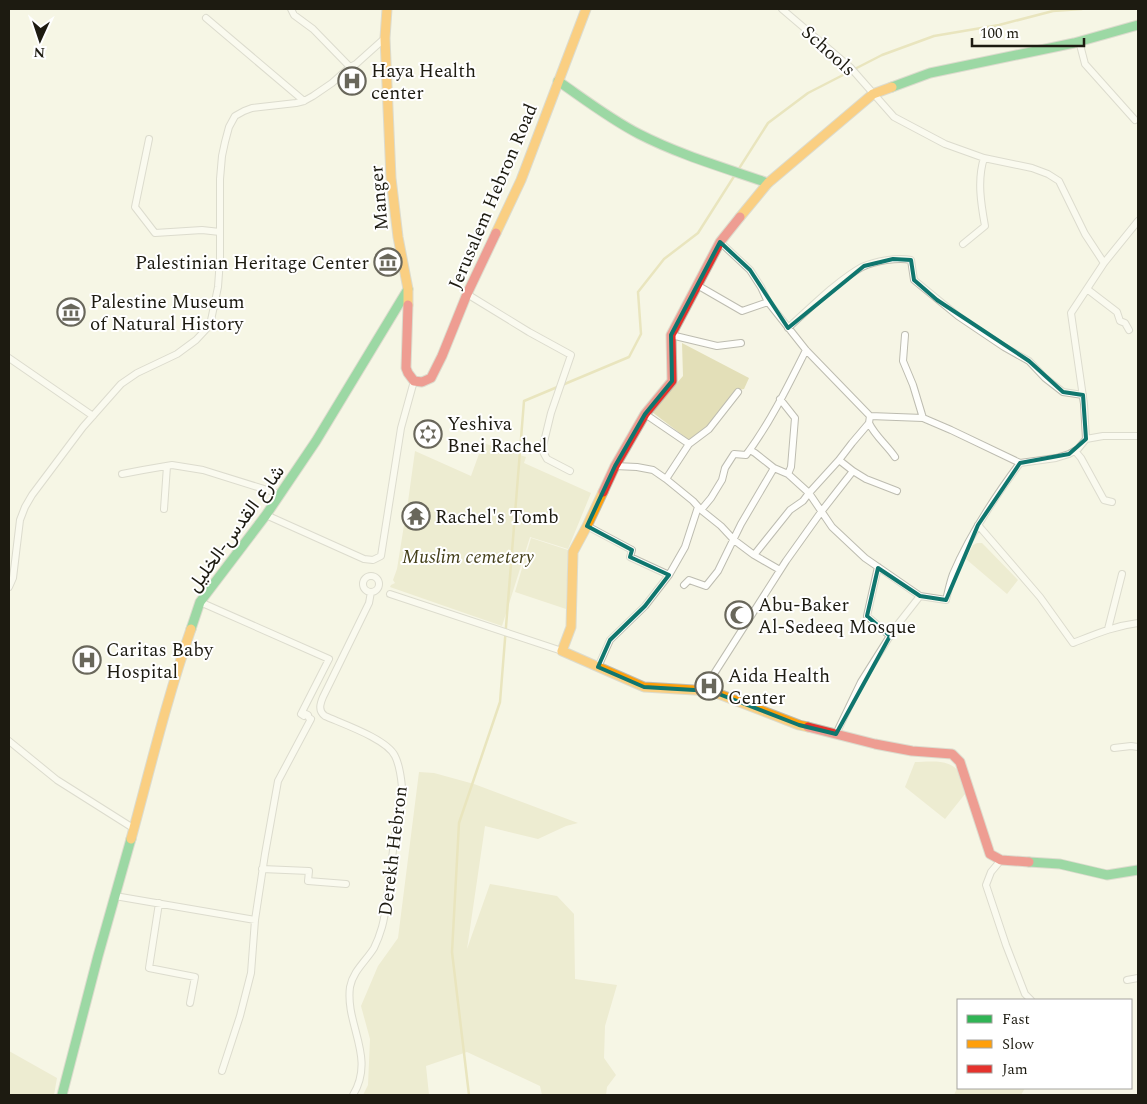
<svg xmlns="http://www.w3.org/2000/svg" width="1147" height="1104" viewBox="0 0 1147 1104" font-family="Spectral,Vazirmatn,serif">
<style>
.green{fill:#e3dfb8}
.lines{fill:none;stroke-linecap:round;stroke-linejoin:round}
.stream{stroke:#d9d18e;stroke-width:2.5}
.street-casing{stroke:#bdbcb0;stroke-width:8}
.fast-casing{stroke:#bdbcb0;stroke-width:11}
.slow-casing{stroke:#bdbcb0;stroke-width:11}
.jam-casing{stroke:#bdbcb0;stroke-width:11}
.street{stroke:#fefefb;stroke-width:6}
.fast{stroke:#30b455;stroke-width:9}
.slow{stroke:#ff9f0a;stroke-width:9}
.jam{stroke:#e5322d;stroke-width:9}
.marked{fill:none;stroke:#0f766e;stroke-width:4;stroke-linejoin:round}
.labels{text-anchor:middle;stroke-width:4;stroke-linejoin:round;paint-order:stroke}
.street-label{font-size:19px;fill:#1d1b11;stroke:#fff}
.poi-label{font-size:19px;fill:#1d1b11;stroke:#fff;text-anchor:start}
.park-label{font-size:19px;font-style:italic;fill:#443f19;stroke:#fff}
</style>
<rect width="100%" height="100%" fill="#f6f5e5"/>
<path class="green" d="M682,343L749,378L744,389L738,390L707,429L689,440L652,412L683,376Z
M483,443L526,457L524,463L591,493L568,549L530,537L502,626L390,587L391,585L395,583L393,580L397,569L405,519L425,523L427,513L407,509L415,451L471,476Z
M531,538L568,550L566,609L515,592Z
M977,543H982L985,546L1018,580L1007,594L966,559L973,545Z
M915,762C930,762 952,758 960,774C962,780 963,788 965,794L945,819L905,787Z
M419,772L434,773L474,784L578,823L566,826L538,839L485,826L467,949L490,884L557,896L574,914L575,979L617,985L605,1026L604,1058L616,1075L607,1087L606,1095H542L540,1086L467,1052L426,1066L429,1095H363L368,1085L370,1039L361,1006L378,966L398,938Z
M9,1051L57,1078L54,1095H9Z
M958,1086V1088H1025L1021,1095H954Z"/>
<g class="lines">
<path class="stream" d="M469,1095L452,952L459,823L500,702L524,401L629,357L641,334L638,292L664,259L698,233L768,123L808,93L882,55L934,36L999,25L1053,11L1082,9"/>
<g class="street-casing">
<path id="street" d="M291,9L294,15L313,29L350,67
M782,9L850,67L894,117L945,144L984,158L1032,168L1048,174L1059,181L1085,234L1104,263
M206,18L304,101
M1079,41L1085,64L1135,120
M149,139L135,207L155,233L202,230L220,232
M720,242L750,270L761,287L768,302L806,350L870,416L923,418L951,430L1020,463L1056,458L1069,454L1078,449L1086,439L1084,404L1071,313L1104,263L1138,221
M963,244L985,226C981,204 977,180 984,158
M697,285L742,311L768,302
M1087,289L1117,312L1120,321L1125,323L1129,330
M467,294L529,332L571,355L551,413L542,450L547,459L570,471
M788,328C802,315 816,302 831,289C841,281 851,273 862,267C875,261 898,257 911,260L914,280L958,316L1004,347L1029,361L1045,378L1063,392L1083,395
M671,335L717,346L741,343
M905,335L903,361L913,385L923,418
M9,358L93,416
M780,399L795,418L791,467L788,474
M645,414L689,444
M869,423C875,436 887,445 895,457
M1086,439L1103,436H1138
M750,450L755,453L774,468L788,474L809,493L832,527L865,558L920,596L946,600C948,592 950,582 953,574C970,534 994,498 1020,463
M1075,451L1081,458L1104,500L1112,502
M839,460L852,443L869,423L870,416
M615,466L637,467L653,470L666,479L693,501L701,510L721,526L734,540L754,555L780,570
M122,474L143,470L172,465L203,470L280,494
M666,479L689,444L709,429L738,392
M164,509L167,466
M701,510L711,498L722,480L725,468L734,454L746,455C770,423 788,386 806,350
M266,515L364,559L373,560L381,556L401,428L414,381
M978,525L1040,597L1073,643C1096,634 1114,626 1138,623
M587,526L632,550L630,557L669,575
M754,555L790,510L803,501L809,493L839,460L853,471L866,479L897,491
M878,567L867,616L890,636
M363 584a8 8 0 1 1 16 0a8 8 0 1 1-16 0Z
M684,585L689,580L706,586L718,571L741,524L774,468
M9,587L13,578L20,520L25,507L32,495L83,427L121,384L137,373L177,354L196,340L210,325L218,287L220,259V179L222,156L225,142L229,127L235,116L244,111L252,108L296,103L304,101L313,96L332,83L350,67L356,64L385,38
M390,594L562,651
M200,602L329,659L301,714L304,716L306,714L308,715L309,718L311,719L278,781L265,854L255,920L251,973L240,1016L222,1071
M1108,629L1122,574
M598,667L610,640L645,606L669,575L685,547L698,507
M703,691L786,561L821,512L853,471
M836,734L861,682L895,628L920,596
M9,741L57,780L133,828
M1114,748L1131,746L1138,747
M1001,860L991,872L986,885L1006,945L1025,994L1031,1000
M262,869L309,871L308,881L346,884
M115,896L255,920
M159,903L149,968L195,977L190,1003
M1127,980L1138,978
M353,1095C376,1057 345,1025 350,987C353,971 366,961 374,948C377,942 380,934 382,927C386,913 387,896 389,882C393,850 397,818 402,787C401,777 400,766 395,756C387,739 343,724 325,716C318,711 320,704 323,697L369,603L371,592"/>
</g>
<g class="fast-casing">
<path id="fast" d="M558,81C584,99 610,119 639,134C680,155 725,168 768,183
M892,87L930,73L1074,43L1138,25
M191,629L200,602L266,515L316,441L408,289
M1029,862L1060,864L1107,875L1138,870
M62,1095L98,956L131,839"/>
</g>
<g class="slow-casing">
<path id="slow" d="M387,9L385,38L391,178L398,237L408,289V305
M740,217L768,183L873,94L892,87
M496,233L521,180L586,9
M603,492L587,526L573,552L571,627L562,651L644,687L711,691L799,725L808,727
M131,839C150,769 167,698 191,629"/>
</g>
<g class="jam-casing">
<path id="jam" d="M408,305L406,368L408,373L414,381L422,382L431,378L442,356L467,294L496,233
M603,492L615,466L645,414L672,381L671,335L720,242L740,217
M808,727L875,744L912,751L952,754L960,762L990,854L1001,860L1029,862"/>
</g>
<use href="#street" class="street"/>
<use href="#fast" class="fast"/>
<use href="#slow" class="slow"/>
<use href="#jam" class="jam"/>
</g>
<path d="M0 0H1147V1104H0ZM720,242L750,270L788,328L864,266L893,259L911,260L914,280L937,300L1029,361L1063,392L1083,395L1086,439L1069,454L1020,463L978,525L946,600L920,596L878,568L867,616L890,636L836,734L799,725L711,691L644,687L598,667L610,640L645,606L669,575L630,557L632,550L587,526L615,466L645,414L672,381L671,335Z" fill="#f6f5e5" fill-opacity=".55" fill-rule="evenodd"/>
<path class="marked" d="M720,242L750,270L788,328L864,266L893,259L911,260L914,280L937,300L1029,361L1063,392L1083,395L1086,439L1069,454L1020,463L978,525L946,600L920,596L878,568L867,616L890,636L836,734L799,725L711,691L644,687L598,667L610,640L645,606L669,575L630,557L632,550L587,526L615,466L645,414L672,381L671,335Z"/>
<defs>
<g id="hospital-ring" transform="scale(1.4375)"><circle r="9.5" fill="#fff" stroke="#69675b" stroke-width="1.5"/><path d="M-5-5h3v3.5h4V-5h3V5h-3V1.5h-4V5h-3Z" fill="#69675b"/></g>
<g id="museum-ring" transform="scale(1.4375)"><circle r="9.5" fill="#fff" stroke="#69675b" stroke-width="1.5"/><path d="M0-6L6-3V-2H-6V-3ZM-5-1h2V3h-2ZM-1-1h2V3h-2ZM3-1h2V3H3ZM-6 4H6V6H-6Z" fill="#69675b"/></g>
<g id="synagogue-ring" transform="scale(1.4375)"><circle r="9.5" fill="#fff" stroke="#69675b" stroke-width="1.5"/><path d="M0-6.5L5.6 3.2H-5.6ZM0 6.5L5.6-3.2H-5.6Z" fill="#69675b"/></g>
<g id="temple-ring" transform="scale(1.4375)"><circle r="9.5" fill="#fff" stroke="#69675b" stroke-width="1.5"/><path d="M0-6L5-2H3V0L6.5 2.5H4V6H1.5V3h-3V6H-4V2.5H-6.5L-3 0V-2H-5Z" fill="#69675b"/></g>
<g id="mosque-ring" transform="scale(1.4375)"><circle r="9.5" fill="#fff" stroke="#69675b" stroke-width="1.5"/><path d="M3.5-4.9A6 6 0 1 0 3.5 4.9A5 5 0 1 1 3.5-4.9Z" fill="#69675b"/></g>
</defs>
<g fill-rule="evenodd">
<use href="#hospital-ring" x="352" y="81"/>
<use href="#museum-ring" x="388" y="262"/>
<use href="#museum-ring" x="71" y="312"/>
<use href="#synagogue-ring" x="428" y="434"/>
<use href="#temple-ring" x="416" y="516"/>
<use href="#mosque-ring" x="739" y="615"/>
<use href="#hospital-ring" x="87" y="660"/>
<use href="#hospital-ring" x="709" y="686"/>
</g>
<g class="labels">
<g class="street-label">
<text transform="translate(829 50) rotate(42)" y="7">Schools</text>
<text transform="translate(492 196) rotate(-67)" y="7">Jerusalem Hebron Road</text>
<text transform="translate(378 198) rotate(-95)" y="7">Manger</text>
<text transform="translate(235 528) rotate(-54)" y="7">شارع القدس-الخليل</text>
<text transform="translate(392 851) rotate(-83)" y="7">Derekh Hebron</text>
</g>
<g class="poi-label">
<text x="371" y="77">Haya Health<tspan x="371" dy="22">center</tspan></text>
<text x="369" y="269" text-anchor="end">Palestinian Heritage Center</text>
<text x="90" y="308">Palestine Museum<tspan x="90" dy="22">of Natural History</tspan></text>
<text x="447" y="430">Yeshiva<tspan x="447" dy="22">Bnei Rachel</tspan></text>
<text x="435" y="523">Rachel's Tomb</text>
<text x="758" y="611">Abu-Baker<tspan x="758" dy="22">Al-Sedeeq Mosque</tspan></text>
<text x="106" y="656">Caritas Baby<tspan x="106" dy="22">Hospital</tspan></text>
<text x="728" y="682">Aida Health<tspan x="728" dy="22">Center</tspan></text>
</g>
<g class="park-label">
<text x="468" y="563">Muslim cemetery</text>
</g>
</g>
<rect width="1147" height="1104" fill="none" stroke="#1d1b11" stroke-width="20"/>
<rect x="957" y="999" width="175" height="90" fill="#ffffff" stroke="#a5a4a0"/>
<rect x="967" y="1015" width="25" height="8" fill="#30b455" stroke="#a5a4a0"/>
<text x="1002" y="1024" font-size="15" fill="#1d1b11">Fast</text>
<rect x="967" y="1040" width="25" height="8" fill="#ff9f0a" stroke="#a5a4a0"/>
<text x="1002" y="1049" font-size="15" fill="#1d1b11">Slow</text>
<rect x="967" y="1065" width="25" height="8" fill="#e5322d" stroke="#a5a4a0"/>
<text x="1002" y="1074" font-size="15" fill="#1d1b11">Jam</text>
<g transform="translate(40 40) rotate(183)" stroke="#ffffff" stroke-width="4" paint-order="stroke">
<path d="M0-4L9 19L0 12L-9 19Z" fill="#1d1b11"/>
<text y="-8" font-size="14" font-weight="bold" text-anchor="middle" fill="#1d1b11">N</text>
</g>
<path d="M972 38v8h112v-8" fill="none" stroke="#1d1b11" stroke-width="2.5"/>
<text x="980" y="38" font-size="15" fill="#1d1b11" stroke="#ffffff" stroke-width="4" paint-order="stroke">100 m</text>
</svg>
